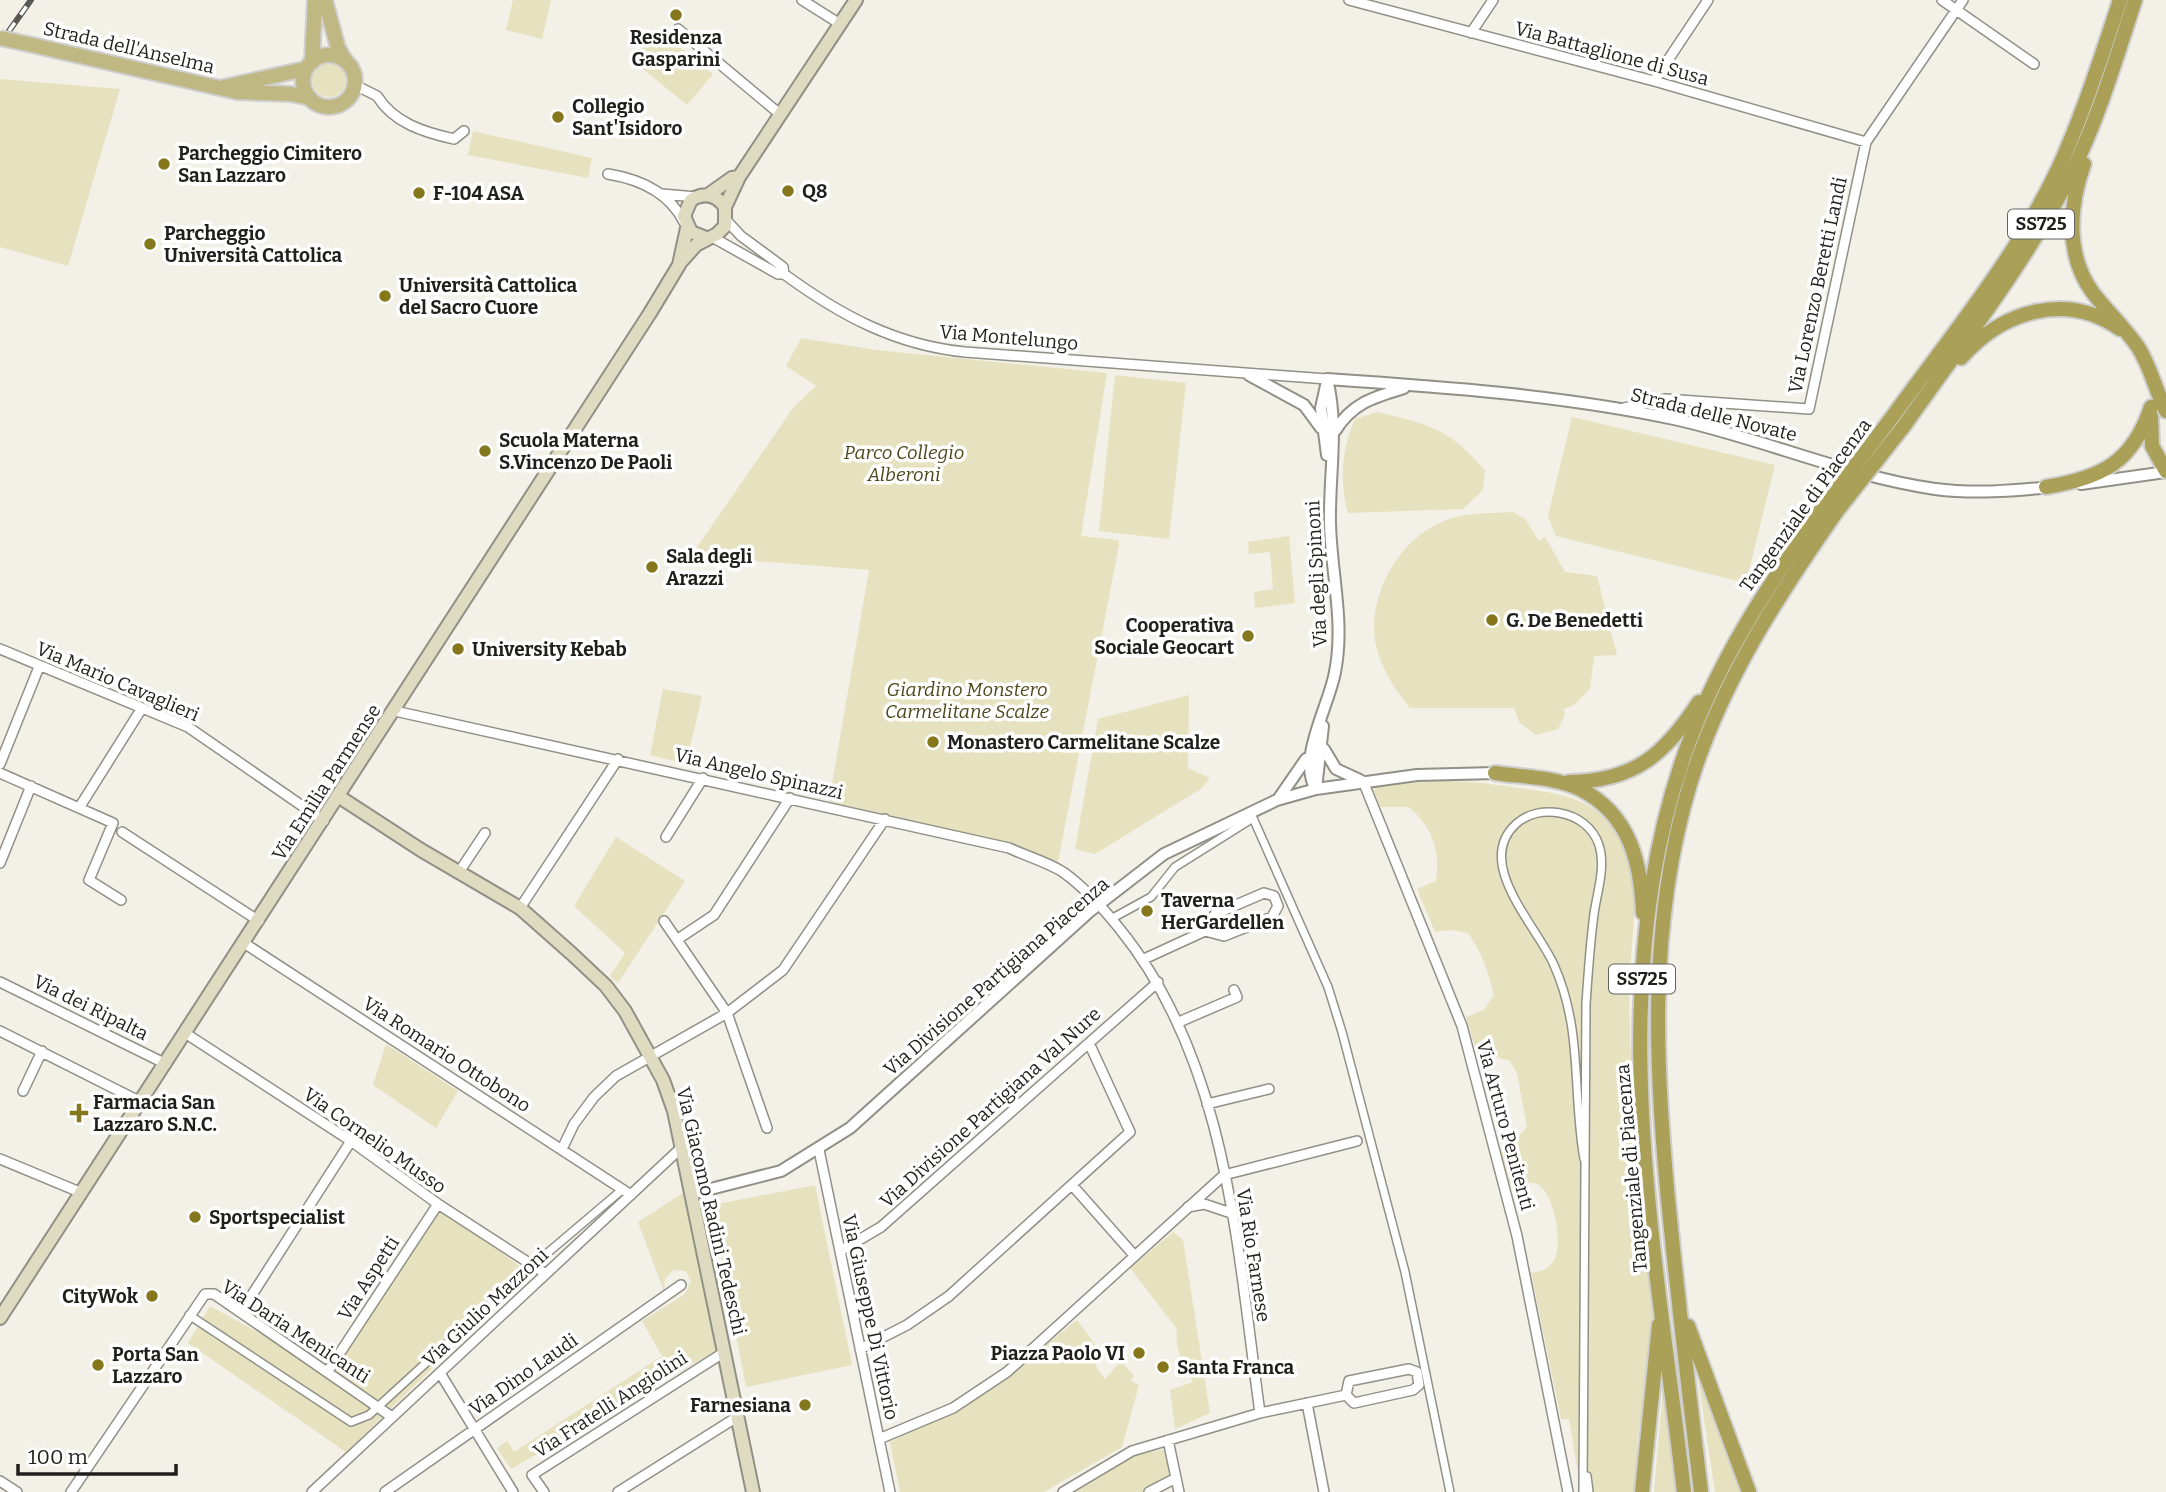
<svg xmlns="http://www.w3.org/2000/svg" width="2166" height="1492" viewBox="0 0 2166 1492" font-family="Bitter,serif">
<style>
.green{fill:#e6e1be}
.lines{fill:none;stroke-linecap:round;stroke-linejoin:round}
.pedestrian-casing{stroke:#919087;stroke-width:10}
.minor-casing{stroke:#919087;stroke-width:12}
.tertiary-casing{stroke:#919087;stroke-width:14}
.secondary-casing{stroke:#919087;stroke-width:16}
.primary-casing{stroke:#cececd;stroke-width:18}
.trunk-casing{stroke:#cececd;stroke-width:18}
.pedestrian{stroke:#fff;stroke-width:7}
.minor{stroke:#fff;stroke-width:9}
.tertiary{stroke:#fff;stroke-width:10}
.secondary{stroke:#dfdbc0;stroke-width:12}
.primary{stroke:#bfb882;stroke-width:14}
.trunk{stroke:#aaa058;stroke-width:14}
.rail-casing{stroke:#5a5854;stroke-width:6}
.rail{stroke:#fff;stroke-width:3.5;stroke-dasharray:10;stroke-linecap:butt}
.primary-bridge-casing{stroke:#cececd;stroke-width:18;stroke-linecap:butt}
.trunk-bridge-casing{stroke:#cececd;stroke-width:18;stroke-linecap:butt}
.primary-bridge{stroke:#bfb882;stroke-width:14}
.trunk-bridge{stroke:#aaa058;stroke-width:14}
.poi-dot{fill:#85771b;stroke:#fff;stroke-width:2.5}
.labels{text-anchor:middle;stroke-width:7;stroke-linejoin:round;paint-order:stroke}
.shield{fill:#fff;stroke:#636260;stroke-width:2}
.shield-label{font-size:18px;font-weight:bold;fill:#201f1c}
.poi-label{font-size:19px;font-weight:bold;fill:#201f1c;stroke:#fff;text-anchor:start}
.street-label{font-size:19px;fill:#201f1c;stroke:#fff}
.park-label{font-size:19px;font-style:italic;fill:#4e481b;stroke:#fff}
</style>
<rect width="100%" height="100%" fill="#f2f0e7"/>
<path class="green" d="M513,0H551L542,39L506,30Z
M657,29L713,74L687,105L632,60Z
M312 80a17 17 0 1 1 34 0a17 17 0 1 1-34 0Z
M0,79L120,89L68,266L0,247Z
M473,131L592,158L588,178L468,155Z
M801,338L876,350L1107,373L1081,536L1118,540L1119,545L1058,862L829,801L869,570L691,556L793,408L816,386L786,366Z
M1115,375L1186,383L1169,539L1099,531Z
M1377,412C1430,425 1447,427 1485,470L1483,490L1463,509L1348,513C1339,482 1342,448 1355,419Z
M1572,417L1775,465L1746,583L1556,536L1548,516Z
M1513,512L1525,519L1539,541L1545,537L1565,572L1597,576L1617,655L1594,656L1590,689L1574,705L1564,709L1565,715L1558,729L1536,735L1519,722L1514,708H1410C1396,691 1385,674 1378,653C1362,603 1397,539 1444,521C1466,512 1490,514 1513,512Z
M1289,536L1295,603L1255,608L1254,592L1273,589L1270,552L1249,554L1248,542Z
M663,689L702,696L686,764L650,755Z
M1189,695L1188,768L1210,778L1202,788L1095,854L1075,849L1098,719Z
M1438,781C1465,781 1485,783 1512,787C1553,793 1593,794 1618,835C1642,875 1633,926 1630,970C1624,1103 1657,1234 1654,1367C1653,1387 1643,1408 1639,1428C1635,1448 1639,1472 1640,1492H1581L1569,1419H1561L1531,1273C1541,1271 1548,1270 1554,1260C1564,1245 1554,1192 1537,1184C1530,1181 1519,1184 1510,1185L1500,1148L1514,1142L1527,1127L1517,1074L1510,1061L1497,1057L1479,1060L1466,1017L1484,1010L1494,995C1488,972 1482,952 1468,933L1452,930L1435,932L1417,889L1436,881C1441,851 1432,827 1409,807H1380L1374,790L1376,786Z
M616,837L685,881L618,983L610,976L625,953L574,906Z
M386,1044L458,1091L436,1128L373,1085Z
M815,1185L852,1365L746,1387L712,1211L718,1204Z
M683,1193L717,1350L511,1469L497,1448L507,1441L514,1452L662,1356L642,1321L685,1294L691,1281L686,1271L674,1270L665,1278L664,1291L638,1222Z
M438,1204L530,1274L346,1452L188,1343L210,1306L328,1371Z
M1173,1232L1183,1240L1210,1413L1175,1429L1170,1390L1193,1382C1184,1366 1174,1347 1177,1329L1130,1268Z
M1077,1320L1097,1347L1096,1367L1105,1379L1121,1361L1134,1376L1131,1381L1139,1385L1122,1447L1044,1492H900L890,1442L954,1411L1007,1376Z
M1665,1365L1679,1492H1654Z
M1696,1365L1743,1492H1715Z
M1166,1449L1172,1476L1143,1492H1071L1135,1455Z"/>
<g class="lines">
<g class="pedestrian-casing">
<path id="pedestrian" d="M1111,919L1151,897L1175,867L1253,818L1328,987L1342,1032L1405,1272L1450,1492
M189,1315L351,1422L369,1415L532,1266L623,1189
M1587,1476L1589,1492
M1583,1492L1586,1004C1588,974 1590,944 1594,914C1597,892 1606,867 1599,845C1593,827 1577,816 1560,813C1545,810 1528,813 1516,824C1473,863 1537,926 1554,965C1583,1030 1572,1091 1584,1159"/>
</g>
<g class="minor-casing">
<path id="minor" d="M802,0L840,24
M1349,0L1654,81L1866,142
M1942,0L2034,64
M678,29L781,115
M1471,33L1493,0
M1654,81L1708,0
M355,85L377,96C394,123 423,132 454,139L464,131
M608,174C639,179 669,192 684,222
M662,194L696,197
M727,221L741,236L783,267L784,274
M712,237L778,274H784C840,315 895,345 965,352L1327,379
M1624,408L1665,399L1809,409L1866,142L1963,0
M0,649L188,727L324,821
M395,711L1009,848C1026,856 1047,862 1063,872C1084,887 1103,908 1119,928C1228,1062 1237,1248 1260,1413
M0,764L39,667
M0,773L113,823L89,880L121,900
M1363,781L1462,1026L1517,1236L1568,1492
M79,808L142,708
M122,832L259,921
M666,837L703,778
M0,863L31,786
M459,872L485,833
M520,908L618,759
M664,921L727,1013L767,1128
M678,939L714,915L790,798
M244,943L631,1195
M1144,959L1205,931L1224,936L1272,917L1278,906L1274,896L1264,893L1215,914L1205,931
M0,982L166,1064
M1179,1022L1237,997L1234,990
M0,1031L141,1102
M185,1033L351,1141L438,1204L546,1274
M23,1091L42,1051
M1207,1104L1269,1089
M562,1149L574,1124L594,1097L616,1076L727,1013L783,970L885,819
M819,1150L890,1492
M0,1159L82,1193
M1072,1185L1133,1254
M1188,1207L1204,1204L1231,1213
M840,1251L881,1227L1158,982
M241,1312L351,1141
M860,1349L907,1325L949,1296L1130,1132L1089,1043
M1409,1369L1417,1372L1419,1385L1413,1390L1354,1403L1346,1395L1349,1381Z
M328,1371L438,1204
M440,1373L513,1492
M1307,1403L1324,1492
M879,1439L953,1408L1007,1372L1224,1175L1357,1141
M1168,1440L1179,1492
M0,1481L17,1492
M71,1492L205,1294H214L392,1417
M312,1492L682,1147
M385,1492L681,1285
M544,1492L532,1475L723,1353
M618,1492L737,1417
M1063,1492L1132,1451L1260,1413L1346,1395
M1149,1492L1176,1478"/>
</g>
<g class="tertiary-casing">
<path id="tertiary" d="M1249,375L1304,405L1321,428
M1327,379C1444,387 1560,395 1674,419C1761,438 1846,476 1935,489C1973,494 2012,491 2051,487
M1327,381L1321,408L1327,455
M1335,431C1352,403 1374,397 1404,388
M2081,484L2166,472
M1324,749L1336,769L1360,780
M1316,789C1297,759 1329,706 1335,672C1345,622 1331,573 1330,523C1329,474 1339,427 1327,379
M1316,789L1323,726
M1279,798L1306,759
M691,1194L781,1171L850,1128L1089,912L1164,854L1277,800L1316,789L1417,775L1495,773"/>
</g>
<g class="secondary-casing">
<path id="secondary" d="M708,195L732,178L739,177
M725,207L739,177L856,0
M679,264L696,245L717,234L725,226V207C716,194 704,192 691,200L684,216L691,232L706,238
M338,796L421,850L520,908L572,954L606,986L625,1011L663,1080L674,1111L753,1492
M0,1318L650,313L679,265L687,228"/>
</g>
<g class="primary-casing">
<path id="primary" d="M325,0L338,48L345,60
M28,44L237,92L291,94L310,98
M303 81a26 26 0 1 1 52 0a26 26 0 1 1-52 0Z
M312,62L315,0
M224,87L305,69"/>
</g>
<g class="trunk-casing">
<path id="trunk" d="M2084,164C2069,206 2065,255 2093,293C2107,311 2125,328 2138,347C2151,367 2155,390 2166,411
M1961,358C2002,311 2066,291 2120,329
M1893,416C1950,337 2016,258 2058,169C2083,115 2101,57 2120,0
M2151,416L2152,446L2166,471
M1904,426C1961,345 2024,265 2070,176C2098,120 2116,59 2135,0
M2046,487C2102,478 2133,462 2151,407
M1495,773C1522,777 1556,777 1580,789C1630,814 1641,863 1643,913
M1569,782C1635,781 1664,755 1699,702
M1688,1326L1749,1492
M1642,1492L1659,1325
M1684,1492C1655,1244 1598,975 1692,734C1724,651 1773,578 1824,506
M1701,1492C1690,1401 1679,1310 1670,1219C1655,1073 1647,927 1690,784C1721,683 1777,597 1837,511"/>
</g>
<use href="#pedestrian" class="pedestrian"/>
<use href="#minor" class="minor"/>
<use href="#tertiary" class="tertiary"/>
<use href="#secondary" class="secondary"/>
<use href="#primary" class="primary"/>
<use href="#trunk" class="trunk"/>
<g class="rail-casing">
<path id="rail" d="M9,31L31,0"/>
</g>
<use href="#rail" class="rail"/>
<g class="primary-bridge-casing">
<path id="primary-bridge" d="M0,38L28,44"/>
</g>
<g class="trunk-bridge-casing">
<path id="trunk-bridge" d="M1824,506L1893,416
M1837,511L1904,426"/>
</g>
<use href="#primary-bridge" class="primary-bridge"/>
<use href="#trunk-bridge" class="trunk-bridge"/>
</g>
<g class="poi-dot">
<circle cx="676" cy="15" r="7"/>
<circle cx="558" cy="117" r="7"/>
<circle cx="164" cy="164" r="7"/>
<circle cx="788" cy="191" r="7"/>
<circle cx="419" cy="193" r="7"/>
<circle cx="150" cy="244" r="7"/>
<circle cx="385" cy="296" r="7"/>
<circle cx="485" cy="451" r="7"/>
<circle cx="652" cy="567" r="7"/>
<circle cx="1492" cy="620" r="7"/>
<circle cx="1248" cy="636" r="7"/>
<circle cx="458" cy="649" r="7"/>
<circle cx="933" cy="742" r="7"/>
<circle cx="1147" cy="911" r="7"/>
<path d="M75.5 1102.5h7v7h7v7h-7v7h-7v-7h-7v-7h7z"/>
<circle cx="195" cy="1217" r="7"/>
<circle cx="152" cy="1296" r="7"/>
<circle cx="1139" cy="1353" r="7"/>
<circle cx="98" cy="1365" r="7"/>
<circle cx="1163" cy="1367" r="7"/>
<circle cx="805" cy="1405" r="7"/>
</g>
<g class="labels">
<g class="shield">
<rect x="2008" y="209.5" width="66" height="29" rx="5"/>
<rect x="1609" y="964.5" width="66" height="29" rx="5"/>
</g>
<g class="shield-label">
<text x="2041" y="230">SS725</text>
<text x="1642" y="985">SS725</text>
</g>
<g class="poi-label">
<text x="676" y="44" text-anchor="middle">Residenza<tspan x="676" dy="22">Gasparini</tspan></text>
<text x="572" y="113">Collegio<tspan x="572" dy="22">Sant'Isidoro</tspan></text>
<text x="178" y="160">Parcheggio Cimitero<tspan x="178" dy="22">San Lazzaro</tspan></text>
<text x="802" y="198">Q8</text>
<text x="433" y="200">F-104 ASA</text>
<text x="164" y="240">Parcheggio<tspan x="164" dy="22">Università Cattolica</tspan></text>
<text x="399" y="292">Università Cattolica<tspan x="399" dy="22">del Sacro Cuore</tspan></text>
<text x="499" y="447">Scuola Materna<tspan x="499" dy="22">S.Vincenzo De Paoli</tspan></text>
<text x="666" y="563">Sala degli<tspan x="666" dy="22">Arazzi</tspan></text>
<text x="1506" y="627">G. De Benedetti</text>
<text x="1234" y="632" text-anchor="end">Cooperativa<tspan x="1234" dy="22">Sociale Geocart</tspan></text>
<text x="472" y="656">University Kebab</text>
<text x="947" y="749">Monastero Carmelitane Scalze</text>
<text x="1161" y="907">Taverna<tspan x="1161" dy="22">HerGardellen</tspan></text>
<text x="93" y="1109">Farmacia San<tspan x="93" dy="22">Lazzaro S.N.C.</tspan></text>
<text x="209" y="1224">Sportspecialist</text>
<text x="138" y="1303" text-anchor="end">CityWok</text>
<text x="1125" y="1360" text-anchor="end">Piazza Paolo VI</text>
<text x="112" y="1361">Porta San<tspan x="112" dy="22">Lazzaro</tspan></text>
<text x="1177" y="1374">Santa Franca</text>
<text x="791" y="1412" text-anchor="end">Farnesiana</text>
</g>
<g class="street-label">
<text transform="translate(129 47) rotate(13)" y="7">Strada dell'Anselma</text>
<text transform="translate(1612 53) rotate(15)" y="7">Via Battaglione di Susa</text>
<text transform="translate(1817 285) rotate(-78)" y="7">Via Lorenzo Beretti Landi</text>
<text transform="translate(1009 337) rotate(5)" y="7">Via Montelungo</text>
<text transform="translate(1714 414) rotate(14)" y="7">Strada delle Novate</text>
<text transform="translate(1805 505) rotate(-54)" y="7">Tangenziale di Piacenza</text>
<text transform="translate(1316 574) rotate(-93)" y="7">Via degli Spinoni</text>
<text transform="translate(118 681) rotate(23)" y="7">Via Mario Cavaglieri</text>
<text transform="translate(759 773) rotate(13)" y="7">Via Angelo Spinazzi</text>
<text transform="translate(326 782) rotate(-57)" y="7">Via Emilia Parmense</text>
<text transform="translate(996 976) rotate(-41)" y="7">Via Divisione Partigiana Piacenza</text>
<text transform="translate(91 1007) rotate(26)" y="7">Via dei Ripalta</text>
<text transform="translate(447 1054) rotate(33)" y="7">Via Romario Ottobono</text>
<text transform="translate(990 1107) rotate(-42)" y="7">Via Divisione Partigiana Val Nure</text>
<text transform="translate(1506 1125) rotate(75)" y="7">Via Arturo Penitenti</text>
<text transform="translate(375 1140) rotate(35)" y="7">Via Cornelio Musso</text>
<text transform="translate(1631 1168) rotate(-95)" y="7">Tangenziale di Piacenza</text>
<text transform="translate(712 1211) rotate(77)" y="7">Via Giacomo Radini Tedeschi</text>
<text transform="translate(1254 1255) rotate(81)" y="7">Via Rio Farnese</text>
<text transform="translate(368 1278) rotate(-57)" y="7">Via Aspetti</text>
<text transform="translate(485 1307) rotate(-43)" y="7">Via Giulio Mazzoni</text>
<text transform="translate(871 1317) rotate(78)" y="7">Via Giuseppe Di Vittorio</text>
<text transform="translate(296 1331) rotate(33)" y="7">Via Daria Menicanti</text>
<text transform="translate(523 1374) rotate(-35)" y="7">Via Dino Laudi</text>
<text transform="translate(610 1404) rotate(-33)" y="7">Via Fratelli Angiolini</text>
</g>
<g class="park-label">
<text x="904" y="459">Parco Collegio<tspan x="904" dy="22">Alberoni</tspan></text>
<text x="967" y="696">Giardino Monstero<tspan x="967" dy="22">Carmelitane Scalze</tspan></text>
</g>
</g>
<path d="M18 1464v10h158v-10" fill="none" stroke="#201f1c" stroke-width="3.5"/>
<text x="28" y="1464" font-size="21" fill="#201f1c" stroke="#ffffff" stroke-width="5" paint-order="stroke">100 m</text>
</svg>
